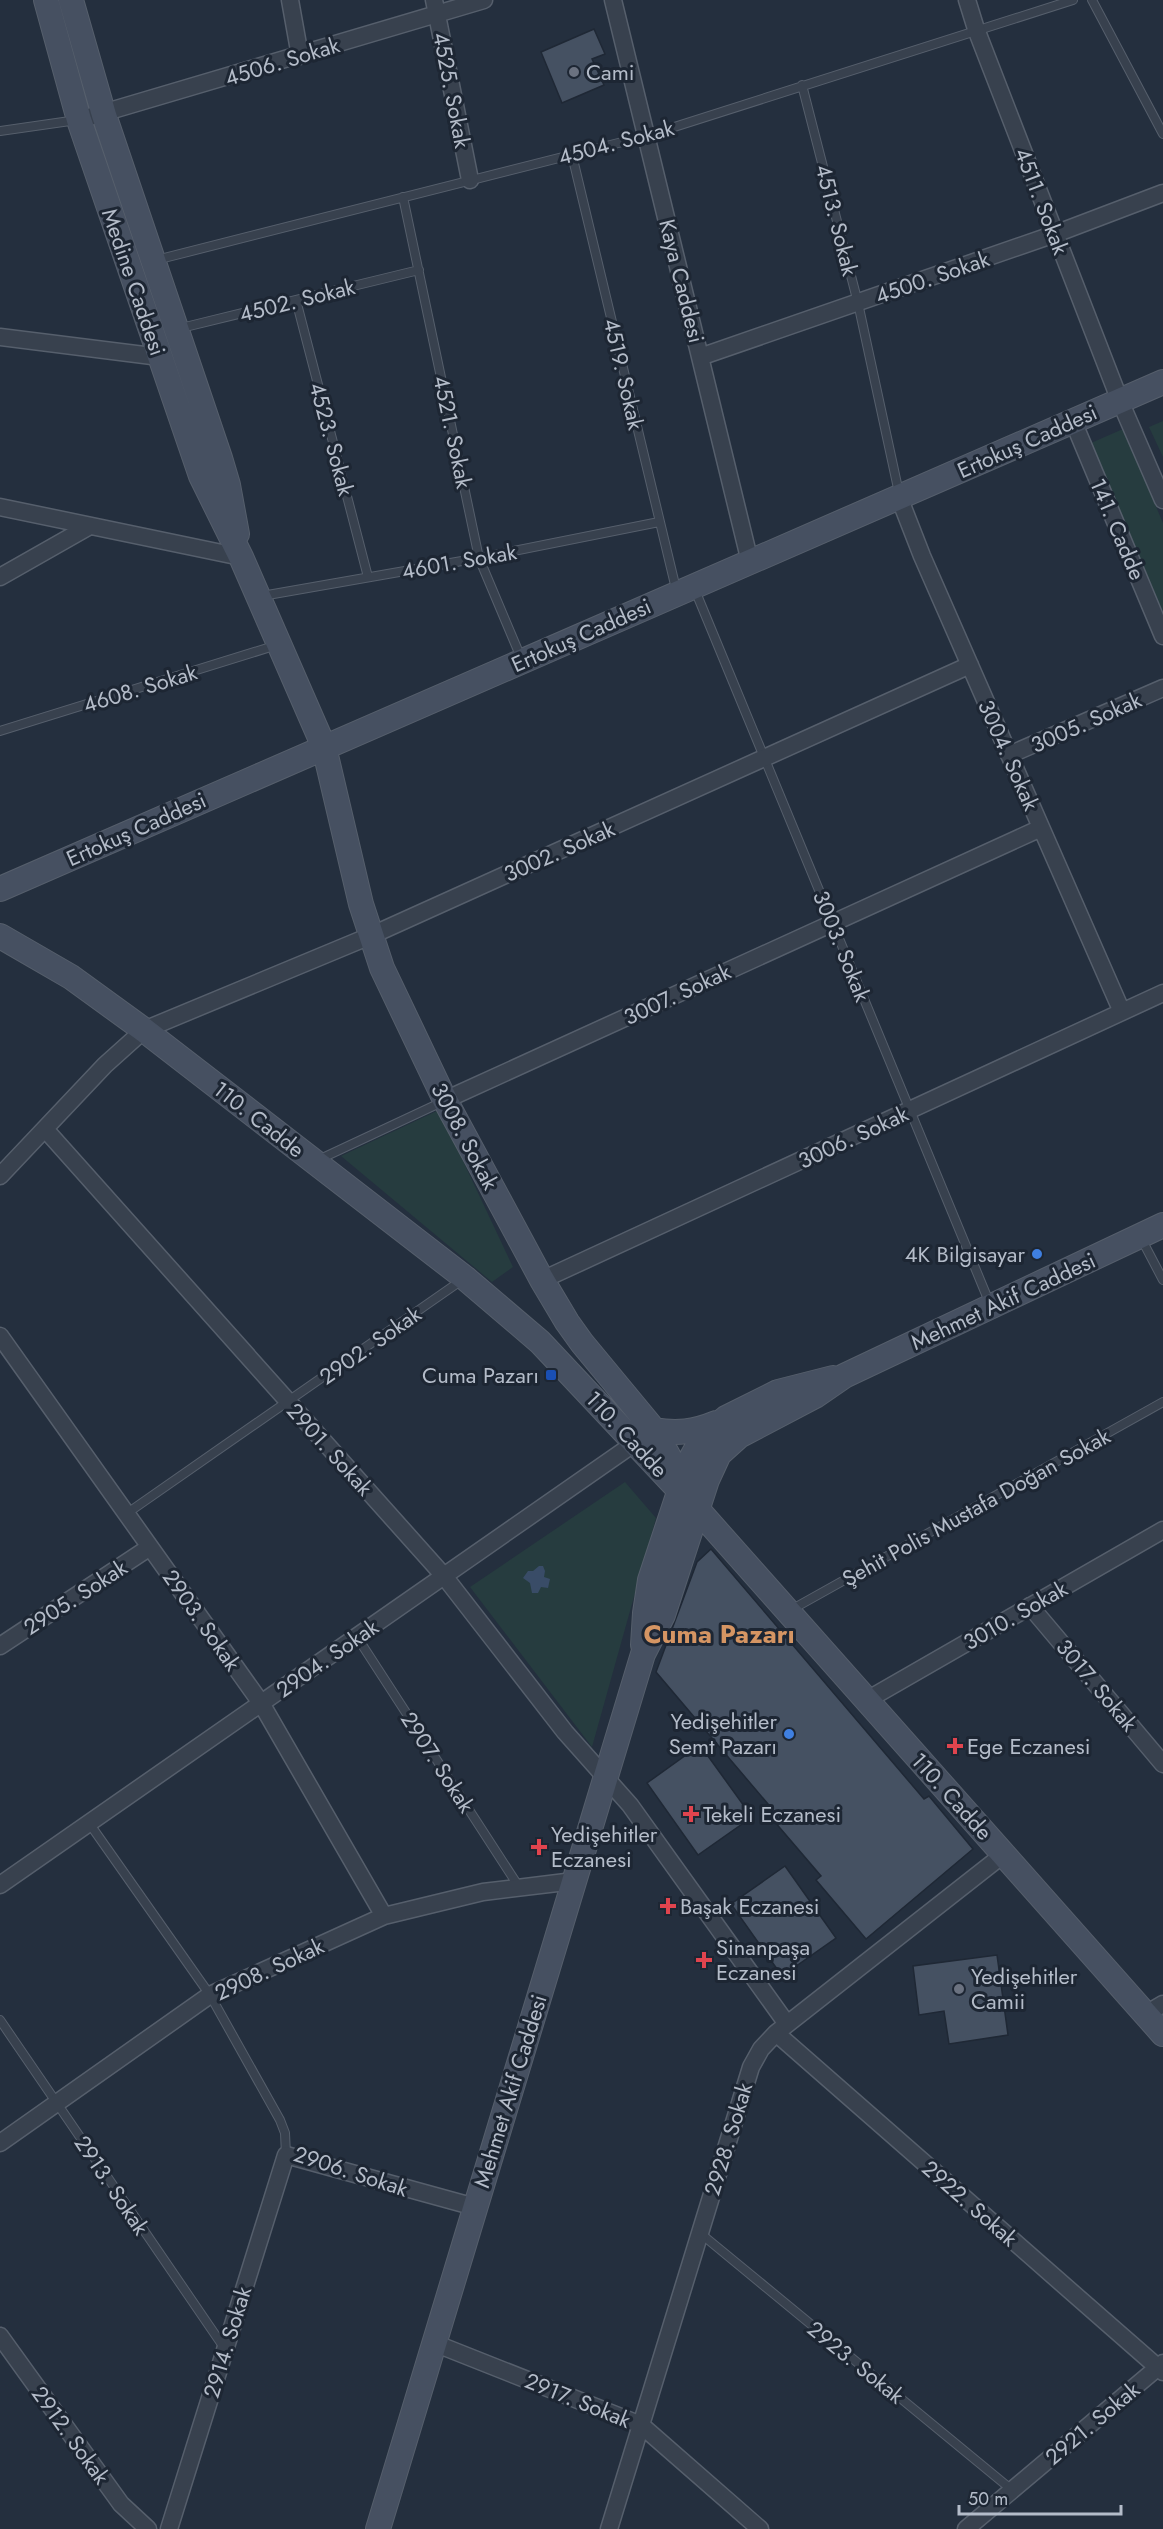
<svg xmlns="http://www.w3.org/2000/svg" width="1163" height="2529" viewBox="0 0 1163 2529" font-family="Jost,sans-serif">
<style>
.green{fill:#263c3f}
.water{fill:#394c67}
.building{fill:#455162;stroke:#1f2835;stroke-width:1.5}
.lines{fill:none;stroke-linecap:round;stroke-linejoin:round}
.lane-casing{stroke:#565f6c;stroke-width:10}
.street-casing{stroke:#565f6c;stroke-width:19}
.secondary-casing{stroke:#565f6c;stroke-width:26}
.lane{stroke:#38414e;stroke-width:8}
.street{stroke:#38414e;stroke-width:16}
.secondary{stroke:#465061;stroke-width:24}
.worship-dot{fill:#6b7280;stroke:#1d2633;stroke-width:2}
.shop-dot{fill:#3f7fe0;stroke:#1d2633;stroke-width:2}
.transit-dot{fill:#1a4fb4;stroke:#1d2633;stroke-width:2}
.health-dot{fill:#e0444e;stroke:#1d2633;stroke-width:2}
.labels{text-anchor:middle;stroke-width:6;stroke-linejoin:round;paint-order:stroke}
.street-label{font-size:22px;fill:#b4bcc9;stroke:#1d2633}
.poi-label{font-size:22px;fill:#b4bcc9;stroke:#1d2633;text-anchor:start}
.quarter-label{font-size:26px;font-weight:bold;fill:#d59563;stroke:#1d2633}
</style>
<rect width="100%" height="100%" fill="#242f3e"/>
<path class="green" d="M1163,421V457L1149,427Z
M1123,429L1163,523V612L1091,443Z
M439,1110L513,1267L492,1282L341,1156Z
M625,1482L656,1518L592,1747L470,1587Z"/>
<path class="water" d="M539,1566H543L545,1571L544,1577L550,1579L548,1588L541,1587L538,1593H532L530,1583L523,1578L528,1571H533Z"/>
<path class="building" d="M594,29L605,54L592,59L604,85L562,103L541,52Z
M711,1549L924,1799L929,1796L973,1849L866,1939L816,1880L821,1876L768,1814L773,1810L656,1672L697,1562Z
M700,1745L752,1817L698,1855L647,1783Z
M785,1866L836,1938L782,1976L731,1904Z
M997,1955L1008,2035L949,2044L944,2011L919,2015L913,1966Z"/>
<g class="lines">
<g class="lane-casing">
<path id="lane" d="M1092,0L1163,134
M802,85L858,303L899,493
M0,131L77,120
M572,155L677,593
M403,197L479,558L522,660
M156,260L646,136L1073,0
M296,300L368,577
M177,329L419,270
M695,590L990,1304
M262,596L479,558L659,522
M0,731L277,645
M318,1160L442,1102
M1141,1238L1163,1280
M126,1514L462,1280
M789,1611L1163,1402
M357,1637L519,1887
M89,1823L210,1995L280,2120L285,2133L286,2155
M0,2020L225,2349
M700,2233L1012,2490"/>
</g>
<g class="street-casing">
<path id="street" d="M290,0L300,56
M434,0L470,180
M613,0L750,562
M967,0L976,29L1120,401L1163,500
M79,120L484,0
M0,337L160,357
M700,357L1055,234L1163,193
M1073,421L1163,636
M899,497L922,556L1122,1012
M0,507L241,557
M0,577L88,527
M1009,755L1163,688
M445,1100L1041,828
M45,1129L444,1576L565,1732L630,1805L787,2024
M0,1176L105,1065L144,1030L370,936L970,665
M542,1280L1163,993
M0,1336L261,1703L384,1916
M1030,1606L1163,1764
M0,1646L150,1547
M867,1700L1163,1530
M0,1885L642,1438
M1146,2014L1163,2004
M776,2033L1163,2372
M0,2143L210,1995L384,1916L483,1892L574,1881
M0,2336L121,2504L148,2529
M434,2343L641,2425L760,2529
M169,2529L286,2155L475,2207
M609,2529L751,2067L761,2049L776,2033L1004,1854
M966,2529L1163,2363"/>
</g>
<g class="secondary-casing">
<path id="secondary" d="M46,0L79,120L201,476L241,557L324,747L361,904L382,968L445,1100L542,1280L567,1322L582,1343L654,1430L669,1457L679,1490
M71,0L104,115L220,458L228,485L237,534
M0,889L1163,382
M0,936L71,977L144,1030L465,1278L540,1342L698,1510L1163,2034
M654,1430C677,1434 694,1432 716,1423
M643,1645L645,1613L650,1580L689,1462L703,1437L726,1418L778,1392L833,1378
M378,2529L643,1654L663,1615L707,1480L719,1454L739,1436L815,1396L844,1376L1163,1225"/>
</g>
<use href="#lane" class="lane"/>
<use href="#street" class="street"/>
<use href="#secondary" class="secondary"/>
</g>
<g class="worship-dot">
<circle cx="574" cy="72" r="6"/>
<circle cx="959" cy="1989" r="6"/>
</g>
<g class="shop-dot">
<circle cx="1037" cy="1254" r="6"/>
<circle cx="789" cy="1734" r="6"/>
</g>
<rect class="transit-dot" x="545" y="1369" width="12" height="12" rx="3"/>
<g class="health-dot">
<path d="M952 1737h6v6h6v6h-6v6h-6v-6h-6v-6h6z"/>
<path d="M688 1805h6v6h6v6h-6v6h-6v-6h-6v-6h6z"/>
<path d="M536 1838h6v6h6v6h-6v6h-6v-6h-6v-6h6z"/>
<path d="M665 1897h6v6h6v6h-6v6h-6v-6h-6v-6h6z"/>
<path d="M701 1951h6v6h6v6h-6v6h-6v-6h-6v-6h6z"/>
</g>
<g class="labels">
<g class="street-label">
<text transform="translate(282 61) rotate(-17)" y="8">4506. Sokak</text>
<text transform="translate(452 90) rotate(79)" y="8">4525. Sokak</text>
<text transform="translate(616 142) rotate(-15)" y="8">4504. Sokak</text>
<text transform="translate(1042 201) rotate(69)" y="8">4511. Sokak</text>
<text transform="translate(837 220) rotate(76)" y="8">4513. Sokak</text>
<text transform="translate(932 277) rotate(-19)" y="8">4500. Sokak</text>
<text transform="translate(682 281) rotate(76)" y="8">Kaya Caddesi</text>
<text transform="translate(134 282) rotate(71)" y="8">Medine Caddesi</text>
<text transform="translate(297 300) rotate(-14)" y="8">4502. Sokak</text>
<text transform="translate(624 374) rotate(77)" y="8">4519. Sokak</text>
<text transform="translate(453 432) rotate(78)" y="8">4521. Sokak</text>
<text transform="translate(332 439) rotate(75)" y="8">4523. Sokak</text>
<text transform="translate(1027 441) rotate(-24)" y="8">Ertokuş Caddesi</text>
<text transform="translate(1118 529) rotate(67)" y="8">141. Cadde</text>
<text transform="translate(459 561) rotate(-10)" y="8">4601. Sokak</text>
<text transform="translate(581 635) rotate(-24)" y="8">Ertokuş Caddesi</text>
<text transform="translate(140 688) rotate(-17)" y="8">4608. Sokak</text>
<text transform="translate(1086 722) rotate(-24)" y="8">3005. Sokak</text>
<text transform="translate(1009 755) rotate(66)" y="8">3004. Sokak</text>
<text transform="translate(136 829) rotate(-24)" y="8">Ertokuş Caddesi</text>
<text transform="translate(559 851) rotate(-24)" y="8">3002. Sokak</text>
<text transform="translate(842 946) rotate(68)" y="8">3003. Sokak</text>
<text transform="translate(677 994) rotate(-25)" y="8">3007. Sokak</text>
<text transform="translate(259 1119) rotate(38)" y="8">110. Cadde</text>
<text transform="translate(465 1136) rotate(62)" y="8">3008. Sokak</text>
<text transform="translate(853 1137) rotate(-25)" y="8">3006. Sokak</text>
<text transform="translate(1003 1301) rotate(-25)" y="8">Mehmet Akif Caddesi</text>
<text transform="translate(370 1345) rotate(-35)" y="8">2902. Sokak</text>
<text transform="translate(627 1434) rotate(47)" y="8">110. Cadde</text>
<text transform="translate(330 1449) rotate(48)" y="8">2901. Sokak</text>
<text transform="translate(976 1507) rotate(-29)" y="8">Şehit Polis Mustafa Doğan Sokak</text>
<text transform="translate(75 1597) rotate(-33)" y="8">2905. Sokak</text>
<text transform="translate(1015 1615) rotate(-30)" y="8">3010. Sokak</text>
<text transform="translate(202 1620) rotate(55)" y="8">2903. Sokak</text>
<text transform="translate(327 1658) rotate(-35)" y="8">2904. Sokak</text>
<text transform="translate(1097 1685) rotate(50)" y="8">3017. Sokak</text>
<text transform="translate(438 1762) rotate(57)" y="8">2907. Sokak</text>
<text transform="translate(952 1796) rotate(48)" y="8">110. Cadde</text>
<text transform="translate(269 1969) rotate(-25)" y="8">2908. Sokak</text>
<text transform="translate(510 2091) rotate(-73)" y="8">Mehmet Akif Caddesi</text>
<text transform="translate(728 2139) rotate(-73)" y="8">2928. Sokak</text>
<text transform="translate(351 2171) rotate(18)" y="8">2906. Sokak</text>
<text transform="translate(112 2185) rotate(56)" y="8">2913. Sokak</text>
<text transform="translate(970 2203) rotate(41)" y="8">2922. Sokak</text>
<text transform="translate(227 2342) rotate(-73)" y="8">2914. Sokak</text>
<text transform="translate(856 2362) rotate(39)" y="8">2923. Sokak</text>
<text transform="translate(578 2400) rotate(22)" y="8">2917. Sokak</text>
<text transform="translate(1092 2423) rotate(-40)" y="8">2921. Sokak</text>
<text transform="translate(71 2435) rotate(54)" y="8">2912. Sokak</text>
</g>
<g class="poi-label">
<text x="586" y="80">Cami</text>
<text x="1025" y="1262" text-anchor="end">4K Bilgisayar</text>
<text x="539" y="1383" text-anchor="end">Cuma Pazarı</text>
<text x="777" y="1729" text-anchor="end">Yedişehitler<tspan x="777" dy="25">Semt Pazarı</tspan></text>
<text x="967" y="1754">Ege Eczanesi</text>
<text x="703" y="1822">Tekeli Eczanesi</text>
<text x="551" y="1842">Yedişehitler<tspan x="551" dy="25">Eczanesi</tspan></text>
<text x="680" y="1914">Başak Eczanesi</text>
<text x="716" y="1955">Sinanpaşa<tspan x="716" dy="25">Eczanesi</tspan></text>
<text x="971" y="1984">Yedişehitler<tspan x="971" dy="25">Camii</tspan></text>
</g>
<g class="quarter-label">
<text x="719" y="1643">Cuma Pazarı</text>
</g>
</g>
<path d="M959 2505v9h162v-9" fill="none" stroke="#b4bcc9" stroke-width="3"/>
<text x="968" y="2505" font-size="18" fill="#b4bcc9" stroke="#1d2633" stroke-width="4.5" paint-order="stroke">50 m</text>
</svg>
